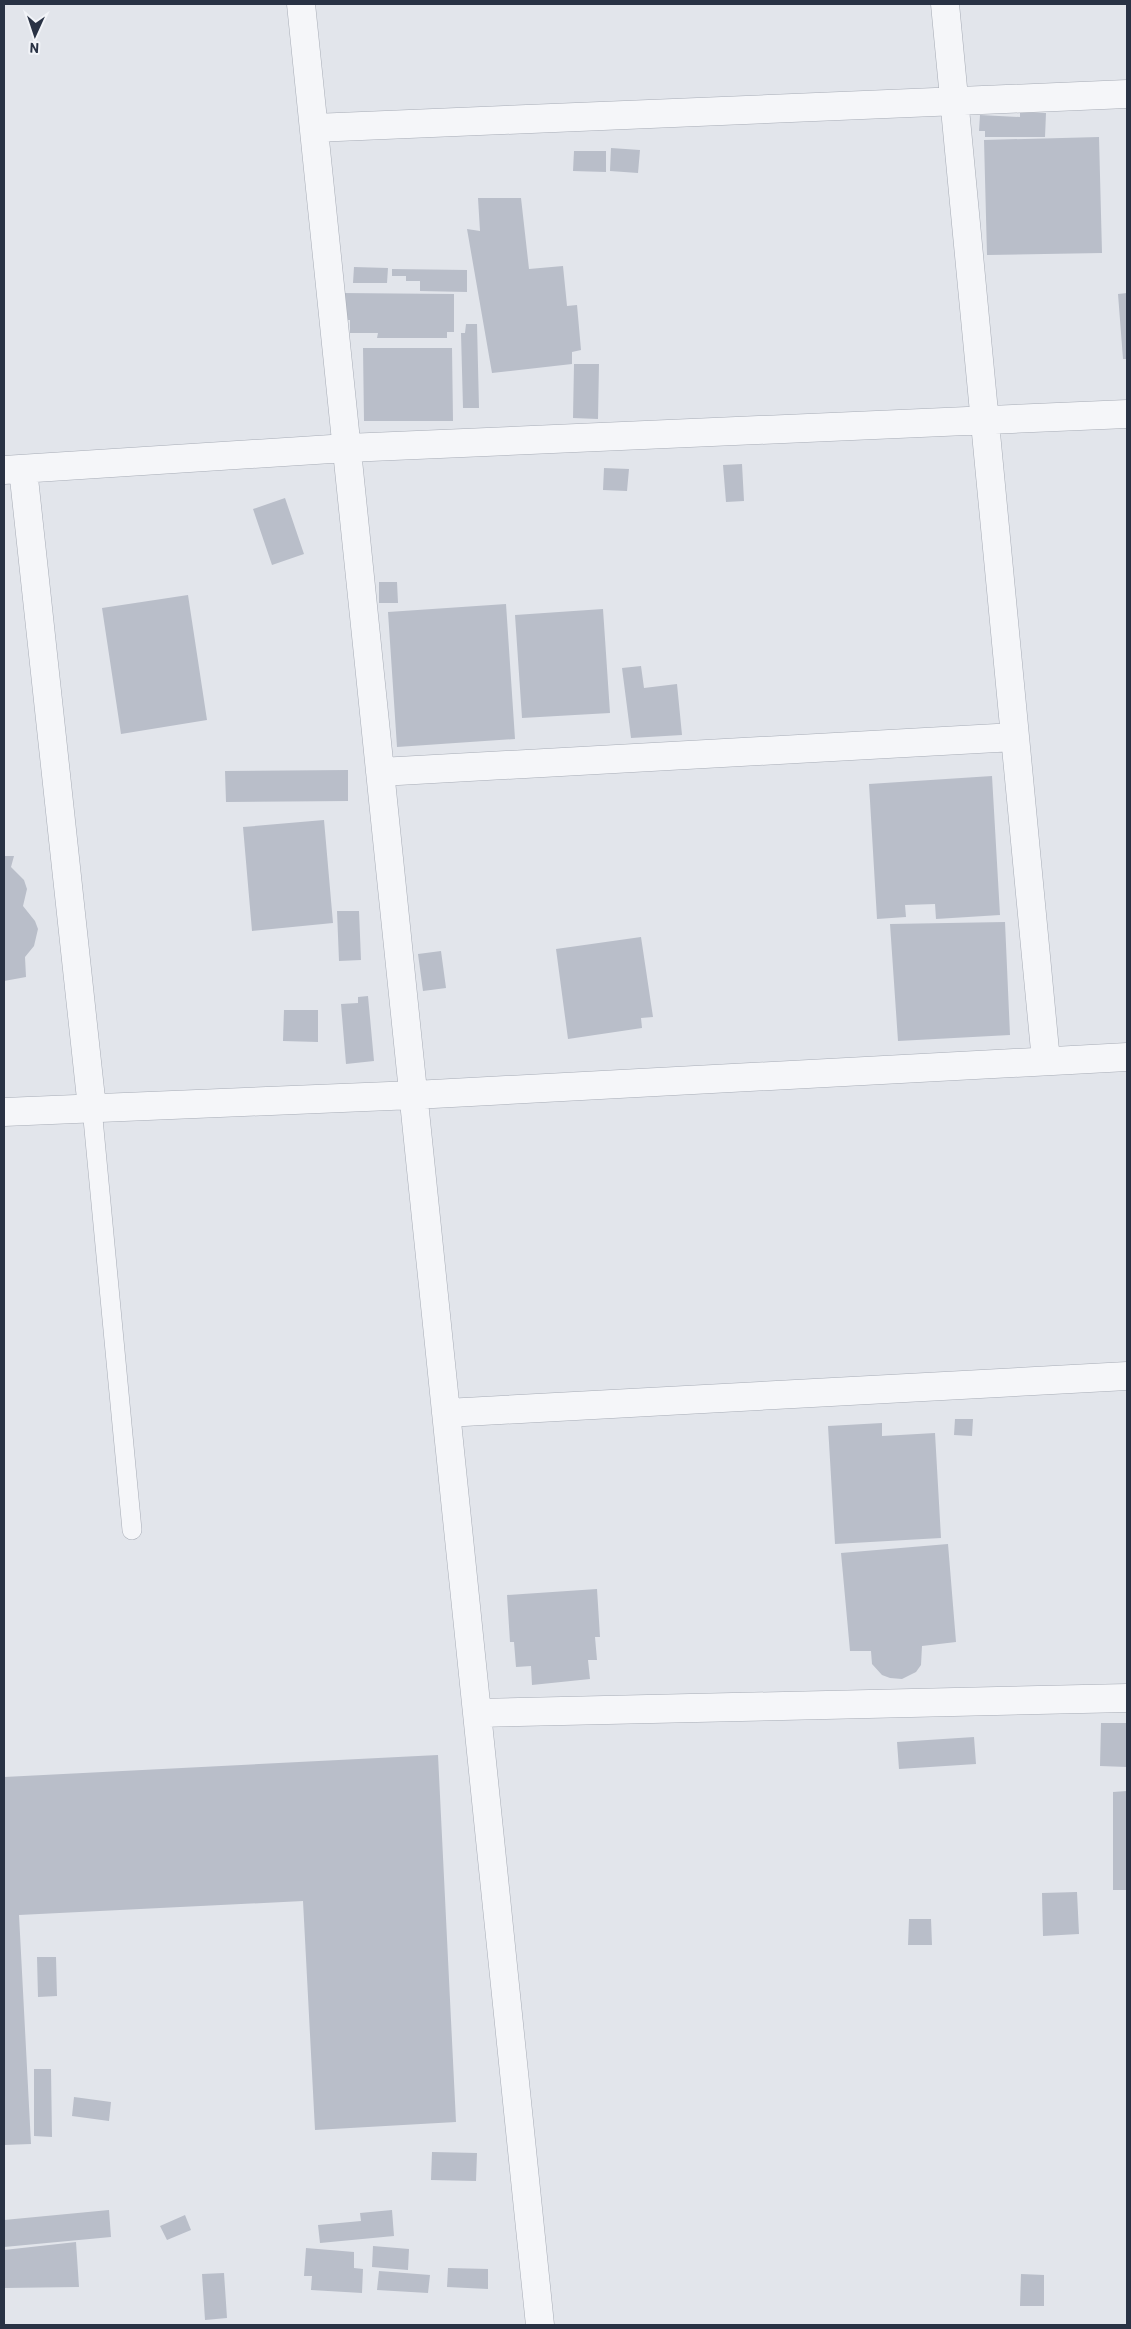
<svg xmlns="http://www.w3.org/2000/svg" width="1131" height="2329" viewBox="0 0 1131 2329" font-family="Barlow,sans-serif">
<style>
.building{fill:#b9bec9}
.lines{fill:none;stroke-linecap:round;stroke-linejoin:round}
.service-casing{stroke:#a7acb6;stroke-width:20}
.minor-casing{stroke:#a7acb6;stroke-width:29}
.service{stroke:#f5f6f9;stroke-width:19}
.minor{stroke:#f5f6f9;stroke-width:28}
</style>
<rect width="100%" height="100%" fill="#e2e5eb"/>
<path class="building" d="M1020,112L1046,113L1045,137H985V131H979L980,115L1020,117Z
M1099,137L1102,253L987,255L984,140Z
M611,148L640,150L638,173L610,171Z
M574,151H606V172L573,171Z
M478,198H521L529,269L563,266L567,306L577,305L581,350L572,352V364L492,373L467,229L480,231Z
M354,267L388,268L387,283H353Z
M392,269L467,270V292L420,291V281H406V276H392Z
M341,293L454,294V332H447V338H377L378,333H350V320H341Z
M1127,293V359H1123L1118,294Z
M466,324H477L479,408H463L461,333H465Z
M363,348H452L453,421H364Z
M574,364H599L598,419L573,418Z
M742,464L744,501L726,502L723,465Z
M604,468L629,469L627,491L603,490Z
M285,498L304,554L272,565L253,509Z
M379,582H397L398,603H379Z
M188,595L207,720L121,734L102,608Z
M506,604L515,739L397,747L388,612Z
M603,609L610,713L522,718L515,615Z
M641,666L644,688L677,684L682,735L631,738L622,668Z
M348,770V801L226,802L225,771Z
M992,776L1000,915L936,919L935,904L905,905L906,917L877,919L869,784Z
M324,820L333,923L252,931L243,827Z
M4,856H14L11,867L24,880L27,889L23,906L35,921L38,929L34,946L25,957L26,977L4,981Z
M337,911H359L361,960L339,961Z
M1005,922L1010,1035L898,1041L890,924Z
M641,937L653,1017L641,1018L642,1028L568,1039L556,949Z
M441,951L446,988L423,991L418,954Z
M368,996L374,1061L346,1064L341,1004L358,1003V997Z
M284,1010H318V1042L283,1041Z
M955,1419H973L972,1436L954,1435Z
M882,1423V1436L935,1433L941,1538L835,1544L828,1426Z
M948,1544L956,1642L922,1646L921,1665L916,1672L902,1679L890,1678L882,1675L872,1664L871,1651H850L841,1553Z
M597,1589L600,1637H595L597,1660H588L590,1679L532,1685L531,1666L516,1667L514,1642H510L507,1595Z
M1101,1723H1127V1767L1100,1766Z
M974,1737L976,1764L899,1769L897,1742Z
M438,1755L456,2122L315,2130L303,1901L19,1915L31,2144L4,2145V1777Z
M1127,1791V1890H1113V1792Z
M1077,1892L1079,1934L1043,1936L1042,1893Z
M909,1919H931L932,1945H908Z
M37,1957H56L57,1996L38,1997Z
M34,2069H51L52,2137L34,2136Z
M74,2097L111,2102L109,2121L72,2116Z
M432,2152L477,2153L476,2181L431,2180Z
M109,2210L111,2237L4,2247V2220Z
M392,2210L394,2236L320,2243L318,2225L361,2221L360,2213Z
M185,2215L191,2230L167,2240L160,2226Z
M76,2242L79,2287L4,2288V2250Z
M373,2246L409,2249L408,2270L372,2267Z
M306,2248L354,2252V2268L363,2269L362,2293L311,2290L312,2276H304Z
M448,2268L488,2269V2289L447,2287Z
M379,2271L430,2275L428,2293L377,2290Z
M224,2273L227,2318L205,2320L202,2274Z
M1021,2274L1044,2275V2306H1020Z"/>
<g class="lines">
<g class="service-casing">
<path id="service" d="M92,1108L132,1530"/>
</g>
<g class="minor-casing">
<path id="minor" d="M301,4L540,2325
M945,4L1046,1061
M314,128L1127,94
M23,469L92,1108
M4,470L347,448L1127,414
M380,772L1015,737
M4,1112L414,1095L1127,1057
M446,1413L1127,1376
M477,1713L1127,1698"/>
</g>
<use href="#service" class="service"/>
<use href="#minor" class="minor"/>
</g>
<rect width="1131" height="2329" fill="none" stroke="#293244" stroke-width="10"/>
<g transform="translate(35 35) rotate(183)" stroke="#f2f4f8" stroke-width="4" paint-order="stroke">
<path d="M0-4L9 19L0 12L-9 19Z" fill="#293244"/>
<text y="-8" font-size="14" font-weight="bold" text-anchor="middle" fill="#293244">N</text>
</g>
</svg>
